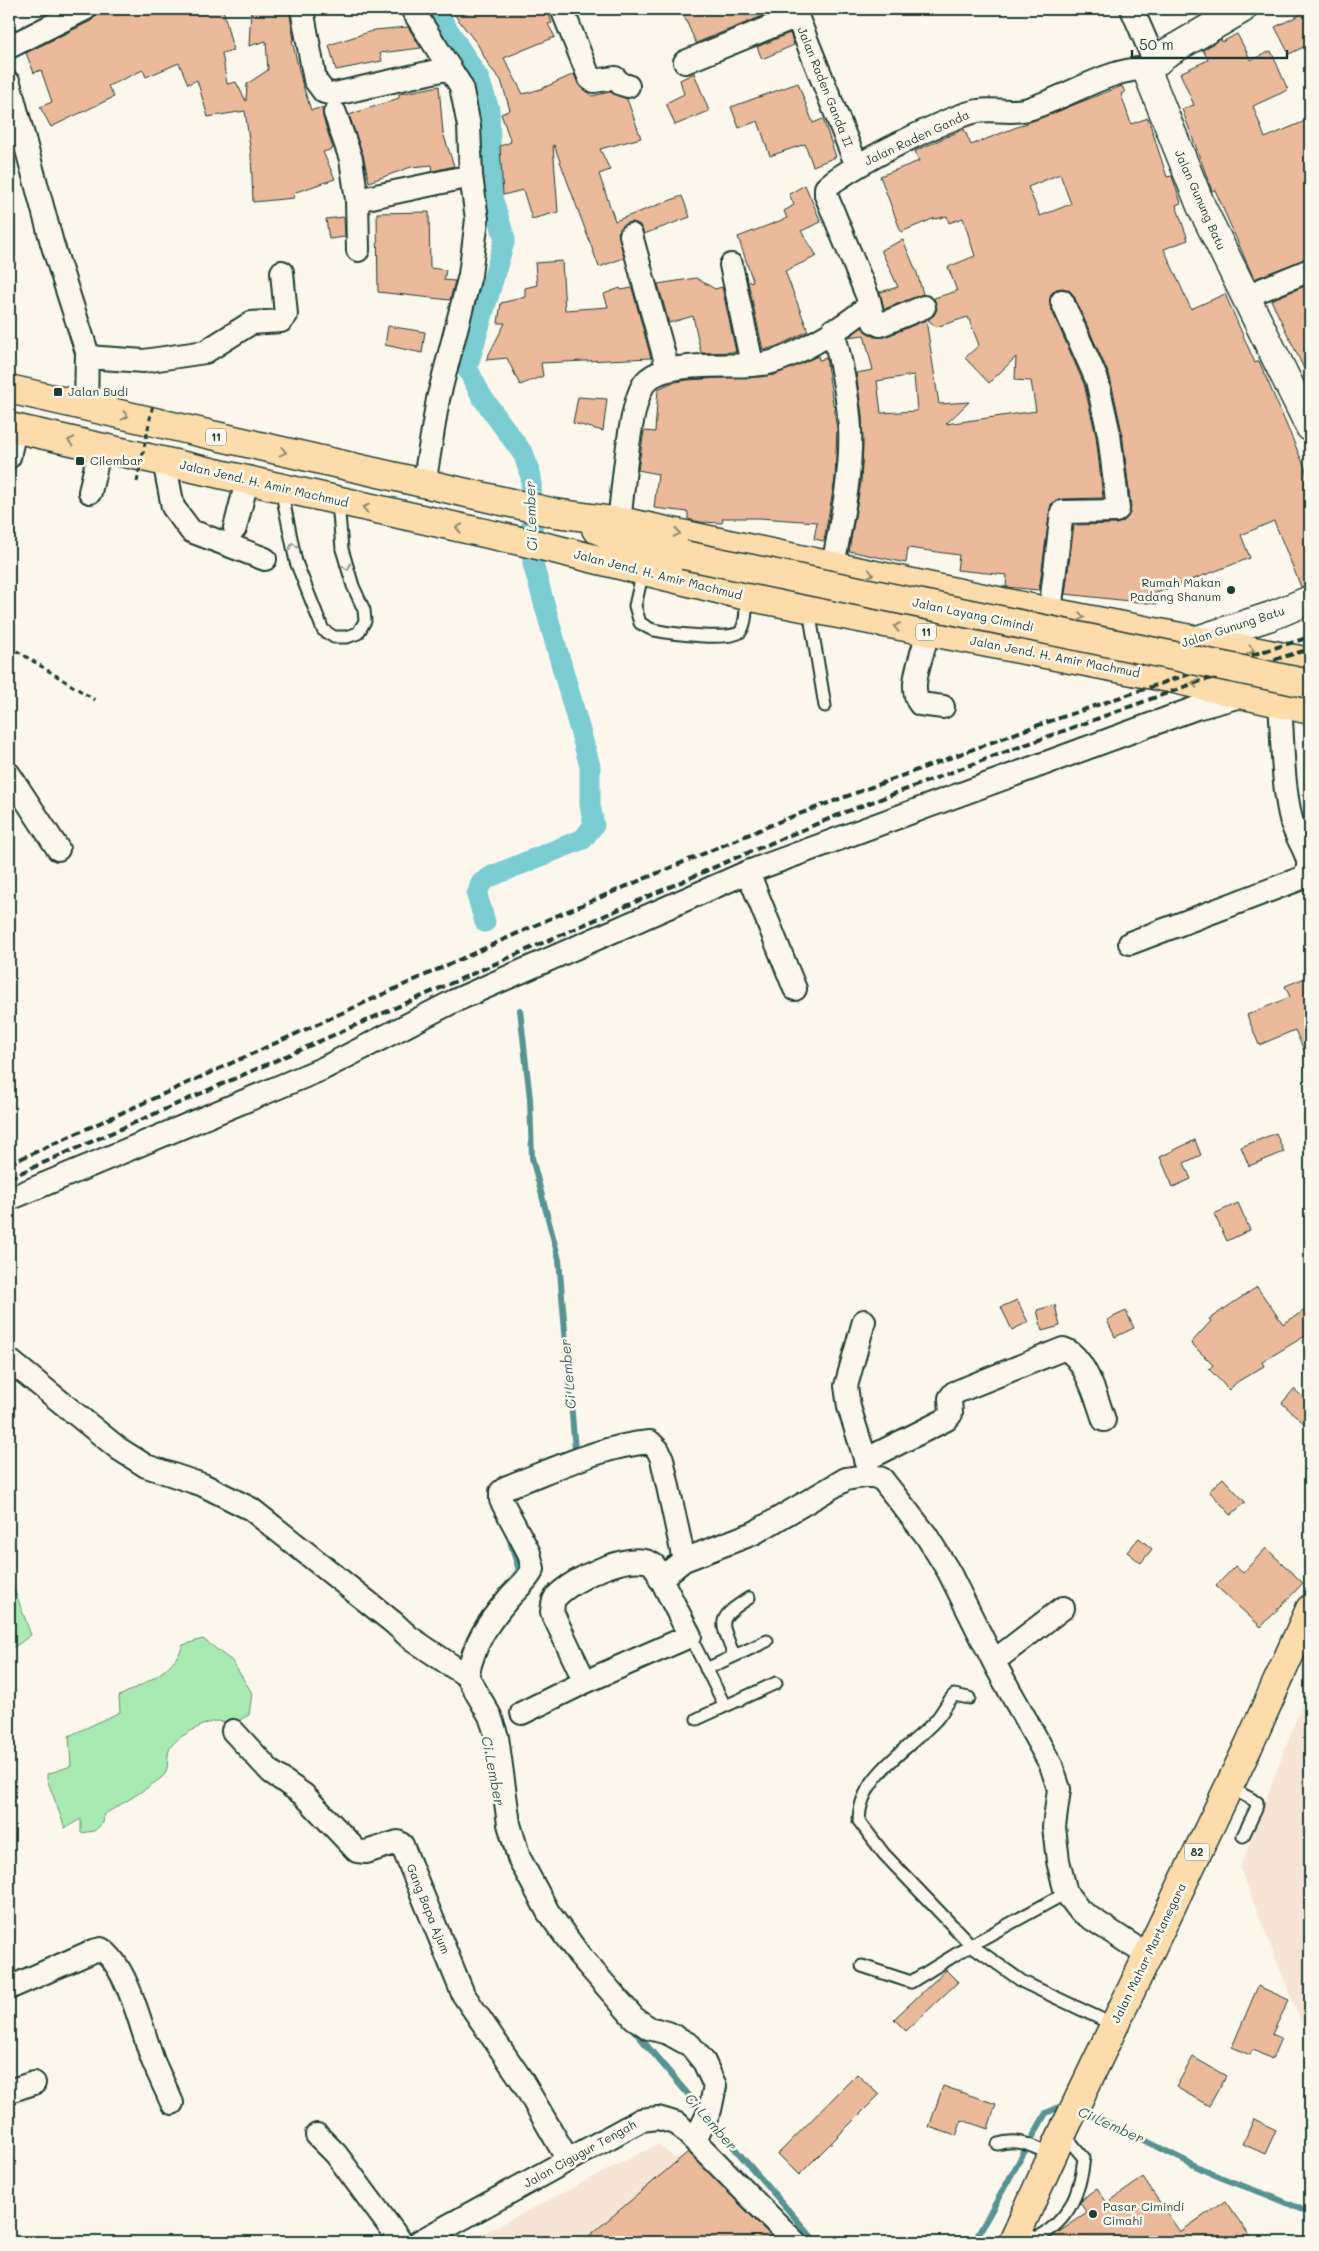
<svg xmlns="http://www.w3.org/2000/svg" width="1319" height="2251" viewBox="0 0 1319 2251" font-family="Mali,sans-serif">
<style>
.built{fill:#f6e5d4}
.green{fill:#a9eab2;stroke:#649473}
.lines{fill:none;stroke-linecap:round;stroke-linejoin:round}
.stream{stroke:#569392;stroke-width:6}
.canal{stroke:#7bcdd1;stroke-width:21}
.building{fill:#eaba9b;stroke:#1f3d34;fill-rule:evenodd}
.lane-casing{stroke:#1f3d34;stroke-width:15}
.street-casing{stroke:#1f3d34;stroke-width:26}
.secondary-casing{stroke:#1f3d34;stroke-width:31}
.primary-casing{stroke:#1f3d34;stroke-width:31}
.highway-casing{stroke:#1f3d34;stroke-width:31}
.path{stroke:#1f3d34;stroke-width:3;stroke-dasharray:5 4;stroke-linecap:butt}
.lane{stroke:#fbf7ec;stroke-width:11}
.street{stroke:#fbf7ec;stroke-width:22}
.secondary{stroke:#fbf7ec;stroke-width:28}
.primary{stroke:#fddcac;stroke-width:28}
.highway{stroke:#fddcac;stroke-width:28}
.rail{stroke:#1f3d34;stroke-width:4;stroke-dasharray:8 4;stroke-linecap:butt}
.highway-bridge-casing{stroke:#1f3d34;stroke-width:31;stroke-linecap:butt}
.path-bridge{stroke:#1f3d34;stroke-width:3;stroke-dasharray:5 4;stroke-linecap:butt}
.highway-bridge{stroke:#fddcac;stroke-width:28}
.oneway{stroke:#8e8c70}
.oneway2{stroke:#8d9a90}
.poi-dot{fill:#1f3d34;stroke:#fbf7ec;stroke-width:2}
.labels{text-anchor:middle;stroke-width:5;stroke-linejoin:round;paint-order:stroke}
.shield{fill:#fbf7ec;stroke:#61756b;stroke-width:1}
.shield-label{font-size:11px;font-weight:bold;fill:#1f3d34}
.street-label{font-size:12px;fill:#1f3d34;stroke:#fbf7ec}
.poi-label{font-size:12px;fill:#1f3d34;stroke:#fbf7ec;text-anchor:start}
.water-label{font-size:14px;font-style:italic;fill:#36615b;stroke:#fbf7ec}
</style>
<rect width="100%" height="100%" fill="#fbf7ec"/>
<filter id="ink" filterUnits="userSpaceOnUse"><feTurbulence type="fractalNoise" baseFrequency=".02" numOctaves="2"/><feDisplacementMap in="SourceGraphic" scale="10" xChannelSelector="R" yChannelSelector="G"/><feConvolveMatrix kernelMatrix="1 2 1 2 8 2 1 2 1" color-interpolation-filters="sRGB"/></filter>
<g filter="url(#ink)">
<path class="built" d="M1310,1683V2045L1240,1868Z
M658,2144L772,2242H467Z"/>
<path class="green" d="M9,1586H13L31,1635L16,1646L9,1649Z
M203,1639L232,1661L252,1693L249,1715C244,1717 237,1723 232,1723C227,1723 221,1721 216,1721C205,1722 179,1736 172,1745C165,1753 170,1765 165,1774C163,1779 113,1810 104,1814L103,1823L94,1831L81,1833V1819L65,1828L47,1779V1774L71,1766L69,1736L120,1712L119,1696C142,1685 174,1671 183,1645Z"/>
<g class="lines">
<path class="stream" d="M520,1010L530,1099L532,1158L559,1260L575,1450L571,1455
M508,1534L519,1570L508,1584
M632,2028L703,2112
M1079,2111C1125,2127 1166,2153 1211,2173C1243,2188 1278,2196 1310,2214
M710,2120L816,2242
M974,2242L1046,2113L1064,2105L1067,2106"/>
<path class="canal" d="M435,9L479,79L489,109L492,197L505,239L467,368L482,397L524,455L531,477L533,564L590,766V805L594,825L583,839L492,876L481,883L477,895L485,922"/>
</g>
<path class="building" d="M98,9H223L233,50L222,53L227,84L236,82L246,101L247,84L268,70L266,41L249,46L251,9H289L294,40H292L302,83L311,110L322,108L323,117L333,149L323,152L335,179L293,193L294,198L253,202L251,154L245,111L208,117L197,80L188,84L179,63L146,77L143,70L108,86L114,97L51,127L40,107L52,102L41,70L34,73L26,53L91,21L96,16Z
M450,9H547L552,23L548,24L555,37L504,58L523,94L541,89L574,74L578,84L592,96L610,92L627,99L641,138L600,149L610,170L599,174L615,221L682,196L690,217L644,234L640,225L634,222L627,223L618,232L624,258L599,267L554,145H553L558,212L532,219L523,190L503,195L500,146L511,142L501,114L510,110L501,80L489,66L478,45Z
M697,9H780L696,43L683,14Z
M1310,10V44L1289,54L1275,27Z
M408,27L421,48L380,53L382,61L336,70L329,45L375,30Z
M790,33L794,45L762,59L757,47Z
M1237,34L1251,60L1271,51L1288,90L1253,106L1265,138L1310,119V257L1254,279L1215,190L1212,191L1182,109L1194,105L1180,73L1208,60L1203,50L1221,39L1222,42Z
M694,73L709,111L675,125L666,103L684,94L680,80Z
M798,83L813,123L823,119L836,157L813,166L805,144L770,156L758,121L739,128L731,107Z
M439,86L443,133L454,166L433,171L432,165L411,167L369,182L363,155L349,115L399,98V94Z
M1122,86L1125,92L1121,94L1131,124L1148,118L1167,177L1172,176L1181,203L1176,205L1188,240L1164,249L1191,309L1225,294L1255,363L1259,361L1305,468L1310,484V585L1301,587L1274,521L1241,535L1250,558L1154,594L1157,604L1065,594L1074,525L1117,524L1127,518L1131,507L1122,432L1110,377L1074,296L1069,290L1063,288L1056,289L1051,294L1050,306L1084,384L1096,436L1103,498L1062,499L1051,504L1039,590L1006,587L1007,575L957,570L959,555L908,548L906,563L849,551L861,482L863,446L862,415L856,373L873,370L864,335L848,337L862,327L874,337H885L926,320L939,404L969,402L946,424L1036,411L1031,381L1015,380L1016,357L989,383L965,358L979,345L968,317L936,327L928,320L934,315L937,309L934,298L957,291L948,267L975,256L963,218L949,223L947,216L936,219L935,218L901,232L880,176L919,161L915,151L964,129L971,145ZM1060,174L1071,204L1040,216L1028,187ZM914,375L917,411L881,413L877,381Z
M805,185L821,222L801,231L817,256L785,271L808,331L778,346L763,350L748,282L753,281L738,237L787,218L784,211L794,205L789,194Z
M429,212L430,268L446,270L444,280L455,281L450,300L378,292L377,213Z
M344,217L345,237L329,239L326,219Z
M903,240L917,273L923,294L884,309L880,292L898,287L881,250Z
M562,261L565,310L608,307L604,294L620,288L621,290L632,288L651,358L541,363L543,376L520,385L507,358L486,360L505,323H498L501,303L525,297V288L537,285L535,263Z
M696,278L715,289L722,287L736,352L701,353L693,316L669,323L658,284Z
M1310,284V381L1271,300Z
M388,326L425,332L422,353L385,345Z
M818,356L819,360L826,358L837,429L835,479L824,541L814,539L817,522L759,518H723L722,523L700,522L688,519V512L654,508L658,474L638,470L644,431L655,432L658,389L671,383L687,380L774,375Z
M578,397L607,399L603,431L573,423Z
M1310,976V1064L1295,1030L1259,1045L1247,1015L1290,997L1285,986Z
M1276,1133L1284,1152L1249,1166L1241,1147Z
M1195,1140L1201,1155L1184,1163L1191,1179L1173,1187L1160,1157Z
M1238,1203L1250,1230L1227,1241L1214,1214Z
M1257,1287L1283,1324L1310,1307V1333L1262,1362L1264,1366L1237,1382L1229,1390L1209,1369L1213,1365L1191,1343L1211,1321L1209,1319Z
M1017,1300L1028,1322L1012,1330L1001,1307Z
M1055,1305L1060,1326L1042,1331L1037,1310Z
M1126,1311L1134,1328L1115,1337L1107,1320Z
M1294,1389L1310,1404V1429L1282,1403Z
M1223,1478L1245,1502L1231,1515L1209,1491Z
M1139,1538L1152,1549L1141,1563L1127,1552Z
M1266,1548L1303,1583L1261,1627L1216,1586L1235,1566L1243,1573Z
M946,1970L958,1982L906,2031L894,2019Z
M1258,1986L1289,2000L1272,2034L1281,2038L1272,2059L1253,2050L1250,2055L1232,2047Z
M1193,2057L1226,2076L1209,2106L1176,2087Z
M857,2074L879,2095L799,2175L778,2154Z
M943,2086L996,2104L988,2129L962,2120L956,2136L929,2127Z
M1254,2119L1276,2130L1265,2154L1243,2144Z
M688,2152L777,2242H582Z
M1143,2178L1180,2232L1225,2201L1254,2242H1044L1087,2213L1080,2203L1082,2199L1097,2188L1107,2203Z"/>
<g class="lines">
<g class="lane-casing">
<path id="lane" d="M281,489L296,562L323,630L334,637H347L358,633L365,621L364,610L353,586L342,549L338,502
M643,571L635,606L640,623C644,625 649,629 654,630C667,633 734,642 741,631C747,621 746,607 746,596
M809,610L825,706
M690,1636L725,1706
M734,1656C721,1620 715,1620 749,1598
M706,1669L767,1641
M969,1698L954,1695C947,1702 943,1712 936,1720C908,1750 859,1776 859,1821L884,1854L971,1945L1066,1893
M697,1719L776,1683
M1229,1787L1257,1802L1256,1809L1243,1836
M862,1966L911,1982L971,1945L1023,1982L1114,2025
M998,2144C1019,2137 1033,2147 1052,2155
M1019,2232L1037,2238C1069,2221 1080,2193 1084,2158L1063,2133"/>
</g>
<g class="street-casing">
<path id="street" d="M302,9L315,80L324,92L335,94L450,68
M412,9L461,86L469,126L471,176L477,219L470,275L438,399L424,485
M562,9L590,79L594,81L615,78L621,84L628,86
M794,9L857,166
M1132,9L1155,62
M9,47L85,9
M685,62L797,16
M9,83L52,243L87,352L86,407
M335,113L351,159L357,200L358,250
M357,200L471,176
M631,235L668,370
M731,265L752,364
M1244,297L1310,270
M924,307L880,325L874,322L869,300L826,195V188C844,169 951,115 978,111C993,108 1010,114 1028,109C1070,97 1105,69 1150,68
M87,357L144,361L205,352L251,323L281,321L286,315L282,272
M9,457L15,429
M164,461L173,507L191,531L265,559
M90,492L100,448
M619,522C623,492 629,406 644,384C663,356 743,371 772,362C799,354 850,324 870,304
M235,528L247,481
M833,566C841,521 852,475 850,428C848,395 841,362 833,330
M1050,612L1062,512L1116,511L1118,509L1109,434L1097,380L1062,301
M927,632C925,653 906,686 920,704L943,707
M9,774L58,849
M748,872L795,989
M1130,943L1302,878C1319,864 1296,840 1292,823C1282,785 1283,743 1280,703
M9,1199L322,1069L454,1001L748,872L1196,708L1245,695
M864,1321L846,1386L849,1407L870,1474
M9,1360L119,1449L146,1466L203,1485L251,1509L394,1623L409,1637L467,1676L490,1716L497,1737L509,1824L519,1858L548,1912L580,1956L634,2018L649,2028L668,2033L690,2045L704,2062L715,2086L710,2110L695,2140
M865,1460L947,1419L951,1414L950,1398L954,1393L1063,1349C1084,1354 1098,1402 1104,1420
M660,1579L684,1560L754,1533L846,1479L870,1475L882,1479L926,1535L949,1572L997,1668L1051,1765L1059,1789L1054,1827L1058,1861L1066,1893L1080,1911L1147,1955
M994,1661L1063,1608
M467,1676C475,1642 486,1625 508,1599C517,1588 527,1582 533,1569L529,1553L501,1500V1492L507,1487C553,1470 601,1446 650,1442L658,1450L662,1459L684,1560
M522,1713L585,1682L690,1636L654,1565C633,1549 572,1579 556,1597C552,1601 553,1607 552,1612L585,1682
M233,1731L271,1772L304,1795L357,1851L366,1852L398,1842L402,1845L463,1994L521,2079L568,2160
M9,1988L93,1951L101,1949C128,1966 142,2031 153,2061C159,2075 166,2089 172,2103
M9,2091L34,2083
M317,2135L336,2154L401,2242
M419,2242L641,2120L658,2118L678,2124L795,2242"/>
</g>
<g class="secondary-casing">
<path id="secondary" d="M1242,9L1165,54L1150,68L1149,76L1201,206L1310,427
M1191,642L1271,616L1310,600"/>
</g>
<g class="primary-casing">
<path id="primary" d="M1013,2242L1063,2132L1248,1747L1310,1609"/>
</g>
<g class="highway-casing">
<path id="highway" d="M9,389L555,513L629,523L1050,612L1310,662
M9,427L538,545L746,596L1174,679L1310,710
M596,529L636,545L684,555"/>
</g>
<path class="path" d="M9,646L95,700"/>
<use href="#lane" class="lane"/>
<use href="#street" class="street"/>
<use href="#secondary" class="secondary"/>
<use href="#primary" class="primary"/>
<use href="#highway" class="highway"/>
<path class="rail" d="M9,1164L549,919L783,820L1030,728L1174,679L1310,637
M9,1178L733,859L843,813L1000,754L1195,683L1310,649"/>
<g class="highway-bridge-casing">
<path id="highway-bridge" d="M684,555L1310,684"/>
</g>
<path class="path-bridge" d="M137,482L153,404"/>
<use href="#highway-bridge" class="highway-bridge"/>
</g>
<defs><path id="oneway-chevron" d="M-2-3.5L2.5 0L-2 3.5" fill="none" stroke-width="1.6" stroke-linecap="round" stroke-linejoin="round" transform="scale(1.25)"/></defs>
<g class="oneway">
<use href="#oneway-chevron" transform="translate(125 416) rotate(13)"/>
<use href="#oneway-chevron" transform="translate(71 441) rotate(-168)"/>
<use href="#oneway-chevron" transform="translate(283 452) rotate(13)"/>
<use href="#oneway-chevron" transform="translate(366 508) rotate(-168)"/>
<use href="#oneway-chevron" transform="translate(459 528) rotate(-168)"/>
<use href="#oneway-chevron" transform="translate(677 533) rotate(12)"/>
<use href="#oneway-chevron" transform="translate(870 574) rotate(12)"/>
<use href="#oneway-chevron" transform="translate(1081 617) rotate(10)"/>
<use href="#oneway-chevron" transform="translate(897 627) rotate(-169)"/>
<use href="#oneway-chevron" transform="translate(1251 650) rotate(12)"/>
<use href="#oneway-chevron" transform="translate(1195 683) rotate(-168)"/>
</g>
<g class="oneway2">
<use href="#oneway-chevron" transform="translate(293 546) rotate(-102)"/>
<use href="#oneway-chevron" transform="translate(347 567) rotate(74)"/>
</g>
</g>
<g class="poi-dot">
<rect x="53" y="387" width="10" height="10" rx="2.5"/>
<rect x="75" y="456" width="10" height="10" rx="2.5"/>
<circle cx="1231" cy="590" r="5"/>
<circle cx="1093" cy="2214" r="5"/>
</g>
<g class="labels">
<g class="shield">
<rect x="206" y="428.5" width="20" height="17" rx="4"/>
<rect x="916" y="623.5" width="20" height="17" rx="4"/>
<rect x="1184.5" y="1843.5" width="25" height="17" rx="4"/>
</g>
<g class="shield-label">
<text x="216" y="441">11</text>
<text x="926" y="636">11</text>
<text x="1197" y="1856">82</text>
</g>
<g class="street-label">
<text transform="translate(825 87) rotate(68)" y="4">Jalan Raden Ganda II</text>
<text transform="translate(917 138) rotate(-25)" y="4">Jalan Raden Ganda</text>
<text transform="translate(1200 200) rotate(66)" y="4">Jalan Gunung Batu</text>
<text transform="translate(264 484) rotate(13)" y="4">Jalan Jend. H. Amir Machmud</text>
<text transform="translate(658 575) rotate(14)" y="4">Jalan Jend. H. Amir Machmud</text>
<text transform="translate(973 615) rotate(12)" y="4">Jalan Layang Cimindi</text>
<text transform="translate(1233 627) rotate(-18)" y="4">Jalan Gunung Batu</text>
<text transform="translate(1055 657) rotate(11)" y="4">Jalan Jend. H. Amir Machmud</text>
<text transform="translate(428 1909) rotate(68)" y="4">Gang Bapa Ajum</text>
<text transform="translate(1149 1953) rotate(-64)" y="4">Jalan Mahar Martanegara</text>
<text transform="translate(580 2154) rotate(-29)" y="4">Jalan Cigugur Tengah</text>
</g>
<g class="poi-label">
<text x="68" y="396">Jalan Budi</text>
<text x="90" y="465">Cilembar</text>
<text x="1221" y="587" text-anchor="end">Rumah Makan<tspan x="1221" dy="14">Padang Shanum</tspan></text>
<text x="1103" y="2211">Pasar Cimindi<tspan x="1103" dy="14">Cimahi</tspan></text>
</g>
<g class="water-label">
<text transform="translate(531 516) rotate(-92)" y="5">Ci Lember</text>
<text transform="translate(568 1374) rotate(-95)" y="5">Ci Lember</text>
<text transform="translate(493 1771) rotate(79)" y="5">Ci Lember</text>
<text transform="translate(711 2122) rotate(49)" y="5">Ci Lember</text>
<text transform="translate(1111 2125) rotate(24)" y="5">Ci Lember</text>
</g>
</g>
<rect width="1319" height="2251" fill="none" stroke="#fbf7ec" stroke-width="30"/>
<rect x="15" y="15" width="1289" height="2221" fill="none" stroke="#1f3d34" stroke-width="2" filter="url(#ink)"/>
<path d="M1132 50v8h155v-8" fill="none" stroke="#1f3d34" stroke-width="2.5"/>
<text x="1139" y="50" font-size="15" fill="#1f3d34" stroke="#fbf7ec" stroke-width="4" paint-order="stroke">50 m</text>
</svg>
